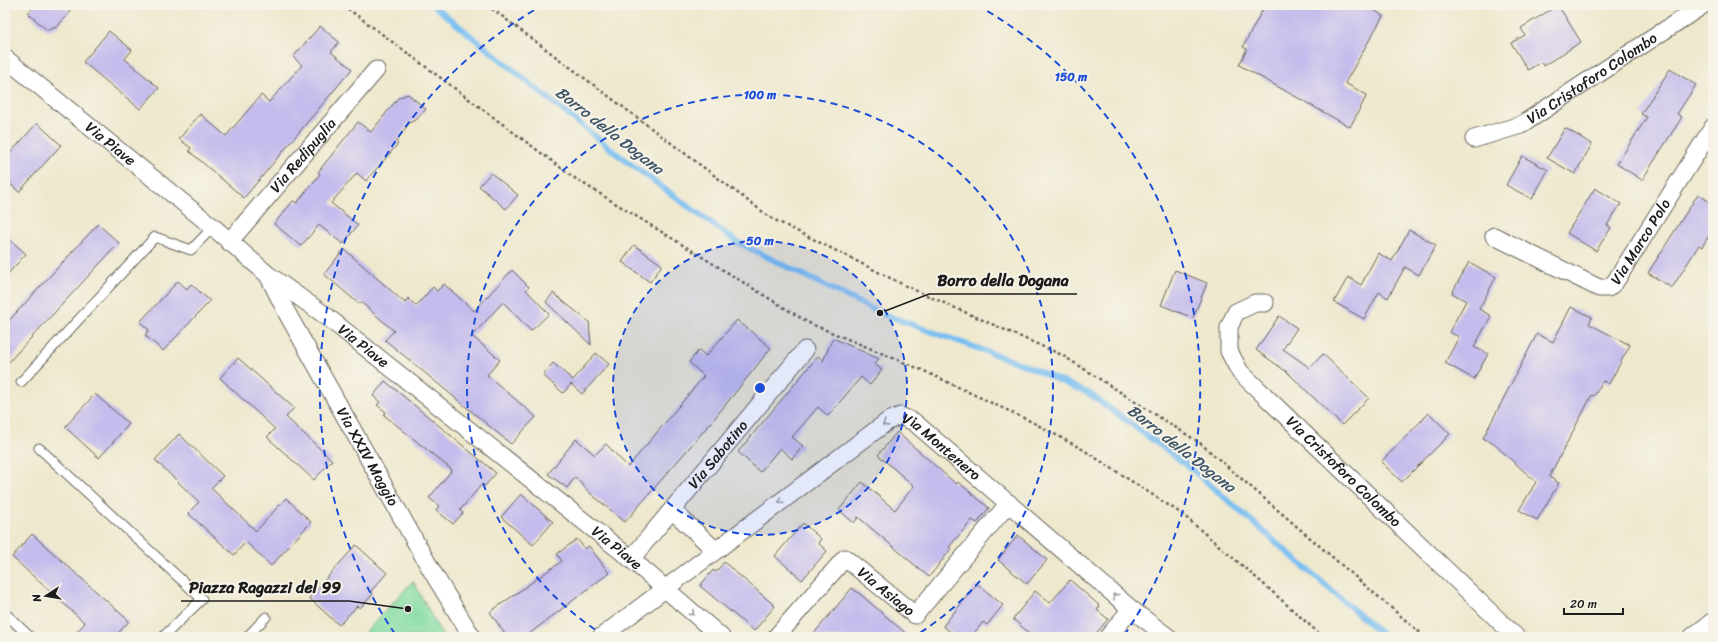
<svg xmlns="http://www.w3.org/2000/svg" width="1718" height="642" viewBox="0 0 1718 642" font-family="Sriracha,sans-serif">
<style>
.green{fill:#80dba1;stroke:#4e7c5e}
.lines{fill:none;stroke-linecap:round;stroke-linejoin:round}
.stream{stroke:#7abff1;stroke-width:6}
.building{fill:#c4bcec}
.lane-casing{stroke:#66635a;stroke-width:11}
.street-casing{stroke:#66635a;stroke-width:19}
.path{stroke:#66635a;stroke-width:2.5;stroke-dasharray:3 3;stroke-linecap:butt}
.lane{stroke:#fff;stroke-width:9}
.street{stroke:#fff;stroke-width:17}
.oneway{stroke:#999}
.ring{fill:none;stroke:#1d4ed8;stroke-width:2;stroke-dasharray:7 5}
.labels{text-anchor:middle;stroke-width:4;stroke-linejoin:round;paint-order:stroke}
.street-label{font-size:15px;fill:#1c1c1c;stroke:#f7f3e8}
.water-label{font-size:16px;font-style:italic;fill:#3d5567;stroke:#f7f3e8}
.centre{fill:#1d4ed8;stroke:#f7f3e8;stroke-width:2}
.ring-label{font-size:12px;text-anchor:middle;font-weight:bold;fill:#1d4ed8;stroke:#f7f3e8;stroke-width:4;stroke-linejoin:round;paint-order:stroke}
.leader{fill:none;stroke:#1c1c1c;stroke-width:1.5}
.callout-dot{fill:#1c1c1c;stroke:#f7f3e8;stroke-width:1.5}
.callout-label{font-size:16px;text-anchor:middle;font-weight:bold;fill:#1c1c1c;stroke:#f7f3e8;stroke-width:4;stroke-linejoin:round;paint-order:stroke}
</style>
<rect width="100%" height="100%" fill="#f7f3e8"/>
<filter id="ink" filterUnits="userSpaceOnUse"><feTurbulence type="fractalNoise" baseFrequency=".025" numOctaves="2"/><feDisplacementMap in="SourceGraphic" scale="8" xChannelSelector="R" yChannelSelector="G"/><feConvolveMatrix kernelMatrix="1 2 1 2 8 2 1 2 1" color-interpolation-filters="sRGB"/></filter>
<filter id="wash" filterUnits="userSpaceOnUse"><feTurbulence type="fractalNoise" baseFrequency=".012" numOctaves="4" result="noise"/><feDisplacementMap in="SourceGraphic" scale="16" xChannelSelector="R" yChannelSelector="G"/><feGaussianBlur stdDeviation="0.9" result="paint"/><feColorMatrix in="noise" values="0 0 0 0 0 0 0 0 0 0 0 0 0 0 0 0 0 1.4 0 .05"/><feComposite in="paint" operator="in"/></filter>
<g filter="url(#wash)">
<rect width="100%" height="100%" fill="#eee8cd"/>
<path class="green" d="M413,581L443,637H361Z"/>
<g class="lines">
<path class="stream" d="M433,5L617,154L737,242L880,313L1024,365L1090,394L1186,464L1385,637"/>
</g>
<g id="blocks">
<path class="building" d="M35,5H62L70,12L57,27L47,30L28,13Z
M1265,5H1367L1383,16L1345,83L1367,95L1350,127L1239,65L1247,49L1243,47Z
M1558,5L1581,42L1543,66L1541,62L1528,70L1511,43L1525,35L1521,28Z
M320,26L339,42L331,52L352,69L244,198L189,151L191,148L179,139L200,114L226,136L261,95L269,102L302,65L293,57Z
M109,31L132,50L125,59L159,88L140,109L83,62Z
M1670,69L1696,85L1677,114L1682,117L1642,180L1617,164L1647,117L1641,114Z
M408,94L426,109L417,119L409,123L396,142L398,144L366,181L357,173L331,203L358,225L343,244L319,225L301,246L274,224L293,201L297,203L320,174L318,172L358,122L371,132L398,98Z
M37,123L61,145L19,192L5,179V159Z
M1565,128L1592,144L1575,174L1547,158Z
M1522,156L1548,170L1532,199L1506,185Z
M491,173L518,195L506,209L479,186Z
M1595,188L1621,204L1607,225L1611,228L1596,251L1567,233Z
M1698,194L1713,204V229L1702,247L1699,245L1672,288L1648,273Z
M98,224L119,243L5,366V325Z
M1409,230L1436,245L1419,275L1405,267L1388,298L1379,292L1364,319L1334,302L1348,277L1361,285L1378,253L1392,261Z
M5,235L26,254L5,277Z
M634,245L662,265L650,282L622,262Z
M344,249L405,303L408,298L416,306L433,287L437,291L444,284L474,311L512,270L529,287L526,290L549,314L531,331L503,302L472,336L500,360L487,375L536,417L511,444L385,340L394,331L361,302L359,304L324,274Z
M1469,262L1496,277L1479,309L1491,316L1474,347L1488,354L1474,379L1445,363L1459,337L1449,332L1466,301L1452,293Z
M1175,270L1207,283L1193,318L1161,305Z
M178,281L187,289L191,284L210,301L163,351L145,335L149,330L140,322Z
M553,293L589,322L591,345L546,302Z
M1571,307L1592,317L1589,324L1630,345L1609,384L1603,381L1594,396L1592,395L1549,477L1559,483L1537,520L1519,510L1536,482L1494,444L1483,438L1537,334L1553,342Z
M1279,316L1297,328L1283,349L1310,368L1323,354L1369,398L1342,425L1287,372L1256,350Z
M737,320L771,348L714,419L625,522L590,493L575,477L567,488L548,474L576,439L595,455L606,444L628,467L704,376L689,362L699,350L706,356Z
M833,338L879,359L874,364L882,370L870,385L861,377L828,416L818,407L792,437L803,446L792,459L780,448L760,472L738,452L818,356L823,361Z
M596,353L609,364L582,394L571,384L563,393L543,375L553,363L573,380Z
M238,358L294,408L286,417L332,460L314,480L267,437L275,429L220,378Z
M385,381L496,473L485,486L482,484L460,510L463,513L453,524L436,510L439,506L429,498L452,470L384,415L386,412L377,405L380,402L373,396Z
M95,394L129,424L99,458L65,427Z
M1429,413L1450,434L1402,482L1381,462Z
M897,432L956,484L958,482L989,508L977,523L972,520L949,547L951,549L929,577L858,517L854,523L839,510L862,482L895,510L914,486L878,455Z
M179,434L223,476L211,488L256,531L286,498L311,522L271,566L246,542L234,555L188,513L199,502L155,460Z
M521,494L553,522L533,545L501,517Z
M803,523L821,539L818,543L827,551L802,580L775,556Z
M32,534L129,621L115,637H72L85,623L12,557Z
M1018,535L1047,560L1027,584L998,560Z
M577,539L585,549L589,546L609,573L525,637H507L490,612L562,561L557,554Z
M356,545L387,573L371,591L373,594L360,608L357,606L339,625L309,598Z
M724,562L775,606L754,631L700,586L713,570L716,572Z
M1070,580L1100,606L1097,610L1108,619L1093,637H1034L1013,619L1035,591L1050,603Z
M977,584L1003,605L987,625L983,622L971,637H957L943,626Z
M852,588L860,594L910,637H811Z"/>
</g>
</g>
<g filter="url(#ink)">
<use href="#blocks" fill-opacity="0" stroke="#66635a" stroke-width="1"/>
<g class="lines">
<g class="lane-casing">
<path id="lane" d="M21,382L155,237L191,250L213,227
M39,448L202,599L163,637
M5,613L30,637
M247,637L266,617"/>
</g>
<g class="street-casing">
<g id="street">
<path id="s1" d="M5,58L213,227L267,274L326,316L631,559L721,637"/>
<path id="s2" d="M1474,139L1521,125L1703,5"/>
<path id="s3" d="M1494,236L1599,288H1608L1615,282L1713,127"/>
<path id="s4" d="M229,242L376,70"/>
<path id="s5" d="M269,277L288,315L433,573L472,637"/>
<path id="s6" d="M1265,303H1255L1236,312L1229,327V351L1240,372L1516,637"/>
<path d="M672,510L715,550"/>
<path id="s7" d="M631,559L805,350"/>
<path id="s8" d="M601,637L888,421L900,416L914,422L1131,609L1168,637"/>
<path id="s9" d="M776,637L845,558L915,615L1009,503"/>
<path d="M1108,637L1131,609"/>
<path d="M1692,637L1713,621"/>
</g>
</g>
<path class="path" d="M343,5L576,179L809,323L922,370L1032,422L1082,449L1182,514L1267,587L1323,637
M487,5L771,218L908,287L1062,355L1200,443L1425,637"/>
<use href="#lane" class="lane"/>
<use href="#street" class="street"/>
</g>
<defs><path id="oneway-chevron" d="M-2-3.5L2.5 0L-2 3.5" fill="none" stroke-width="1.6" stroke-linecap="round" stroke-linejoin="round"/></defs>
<g class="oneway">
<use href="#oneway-chevron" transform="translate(885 424) rotate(147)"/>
<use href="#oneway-chevron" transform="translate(781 501) rotate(143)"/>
<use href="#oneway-chevron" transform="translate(1115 596) rotate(-139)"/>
<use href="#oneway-chevron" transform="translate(692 613) rotate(40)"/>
</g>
</g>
<circle cx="760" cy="388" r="147" fill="#1d4ed8" fill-opacity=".12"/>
<g class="ring">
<circle cx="760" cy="388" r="147"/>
<path d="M605 636A293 293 0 1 1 915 636"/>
<path d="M395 634A440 440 0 0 1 543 5M977 5A440 440 0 0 1 1125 634"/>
</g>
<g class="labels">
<g class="street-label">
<text dy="5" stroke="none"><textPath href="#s2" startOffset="134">Via Cristoforo Colombo</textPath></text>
<text dy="5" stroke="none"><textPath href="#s1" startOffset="136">Via Piave</textPath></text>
<text dy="5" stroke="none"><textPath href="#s4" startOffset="114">Via Redipuglia</textPath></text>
<text dy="5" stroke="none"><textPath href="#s3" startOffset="183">Via Marco Polo</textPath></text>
<text dy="5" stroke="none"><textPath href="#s1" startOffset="460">Via Piave</textPath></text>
<text dy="5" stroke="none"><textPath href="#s8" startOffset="424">Via Montenero</textPath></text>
<text dy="5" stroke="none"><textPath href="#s7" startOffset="136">Via Sabotino</textPath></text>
<text dy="5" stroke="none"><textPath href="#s5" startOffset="205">Via XXIV Maggio</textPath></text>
<text dy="5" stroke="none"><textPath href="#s6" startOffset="239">Via Cristoforo Colombo</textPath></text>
<text dy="5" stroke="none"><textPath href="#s1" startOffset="784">Via Piave</textPath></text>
<text dy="5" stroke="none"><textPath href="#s9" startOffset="158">Via Asiago</textPath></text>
</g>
<g class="water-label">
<text transform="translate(610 130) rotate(38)" y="6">Borro della Dogana</text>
<text transform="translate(1182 448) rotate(38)" y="6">Borro della Dogana</text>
</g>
</g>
<circle cx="760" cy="388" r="6" class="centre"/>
<g class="ring-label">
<text x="1071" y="81">150 m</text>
<text x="760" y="99">100 m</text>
<text x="760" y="245">50 m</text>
</g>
<path class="leader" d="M880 313L929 294H1077M408 609L349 601H181"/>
<g class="callout-dot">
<circle cx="880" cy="313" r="4"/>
<circle cx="408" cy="609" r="4"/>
</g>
<g class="callout-label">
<text x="1003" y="286">Borro della Dogana</text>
<text x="265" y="593">Piazza Ragazzi del 99</text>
</g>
<rect width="1718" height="642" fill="none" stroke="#f7f3e8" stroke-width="20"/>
<g transform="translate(46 596) rotate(258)" stroke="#f7f3e8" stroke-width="3" paint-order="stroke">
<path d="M0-3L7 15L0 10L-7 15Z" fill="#1c1c1c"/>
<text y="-6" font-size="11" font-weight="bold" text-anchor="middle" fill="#1c1c1c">N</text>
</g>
<path d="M1564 608v6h59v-6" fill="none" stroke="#1c1c1c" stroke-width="2"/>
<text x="1570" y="608" font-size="12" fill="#1c1c1c" stroke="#f7f3e8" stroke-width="3" paint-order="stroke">20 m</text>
</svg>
